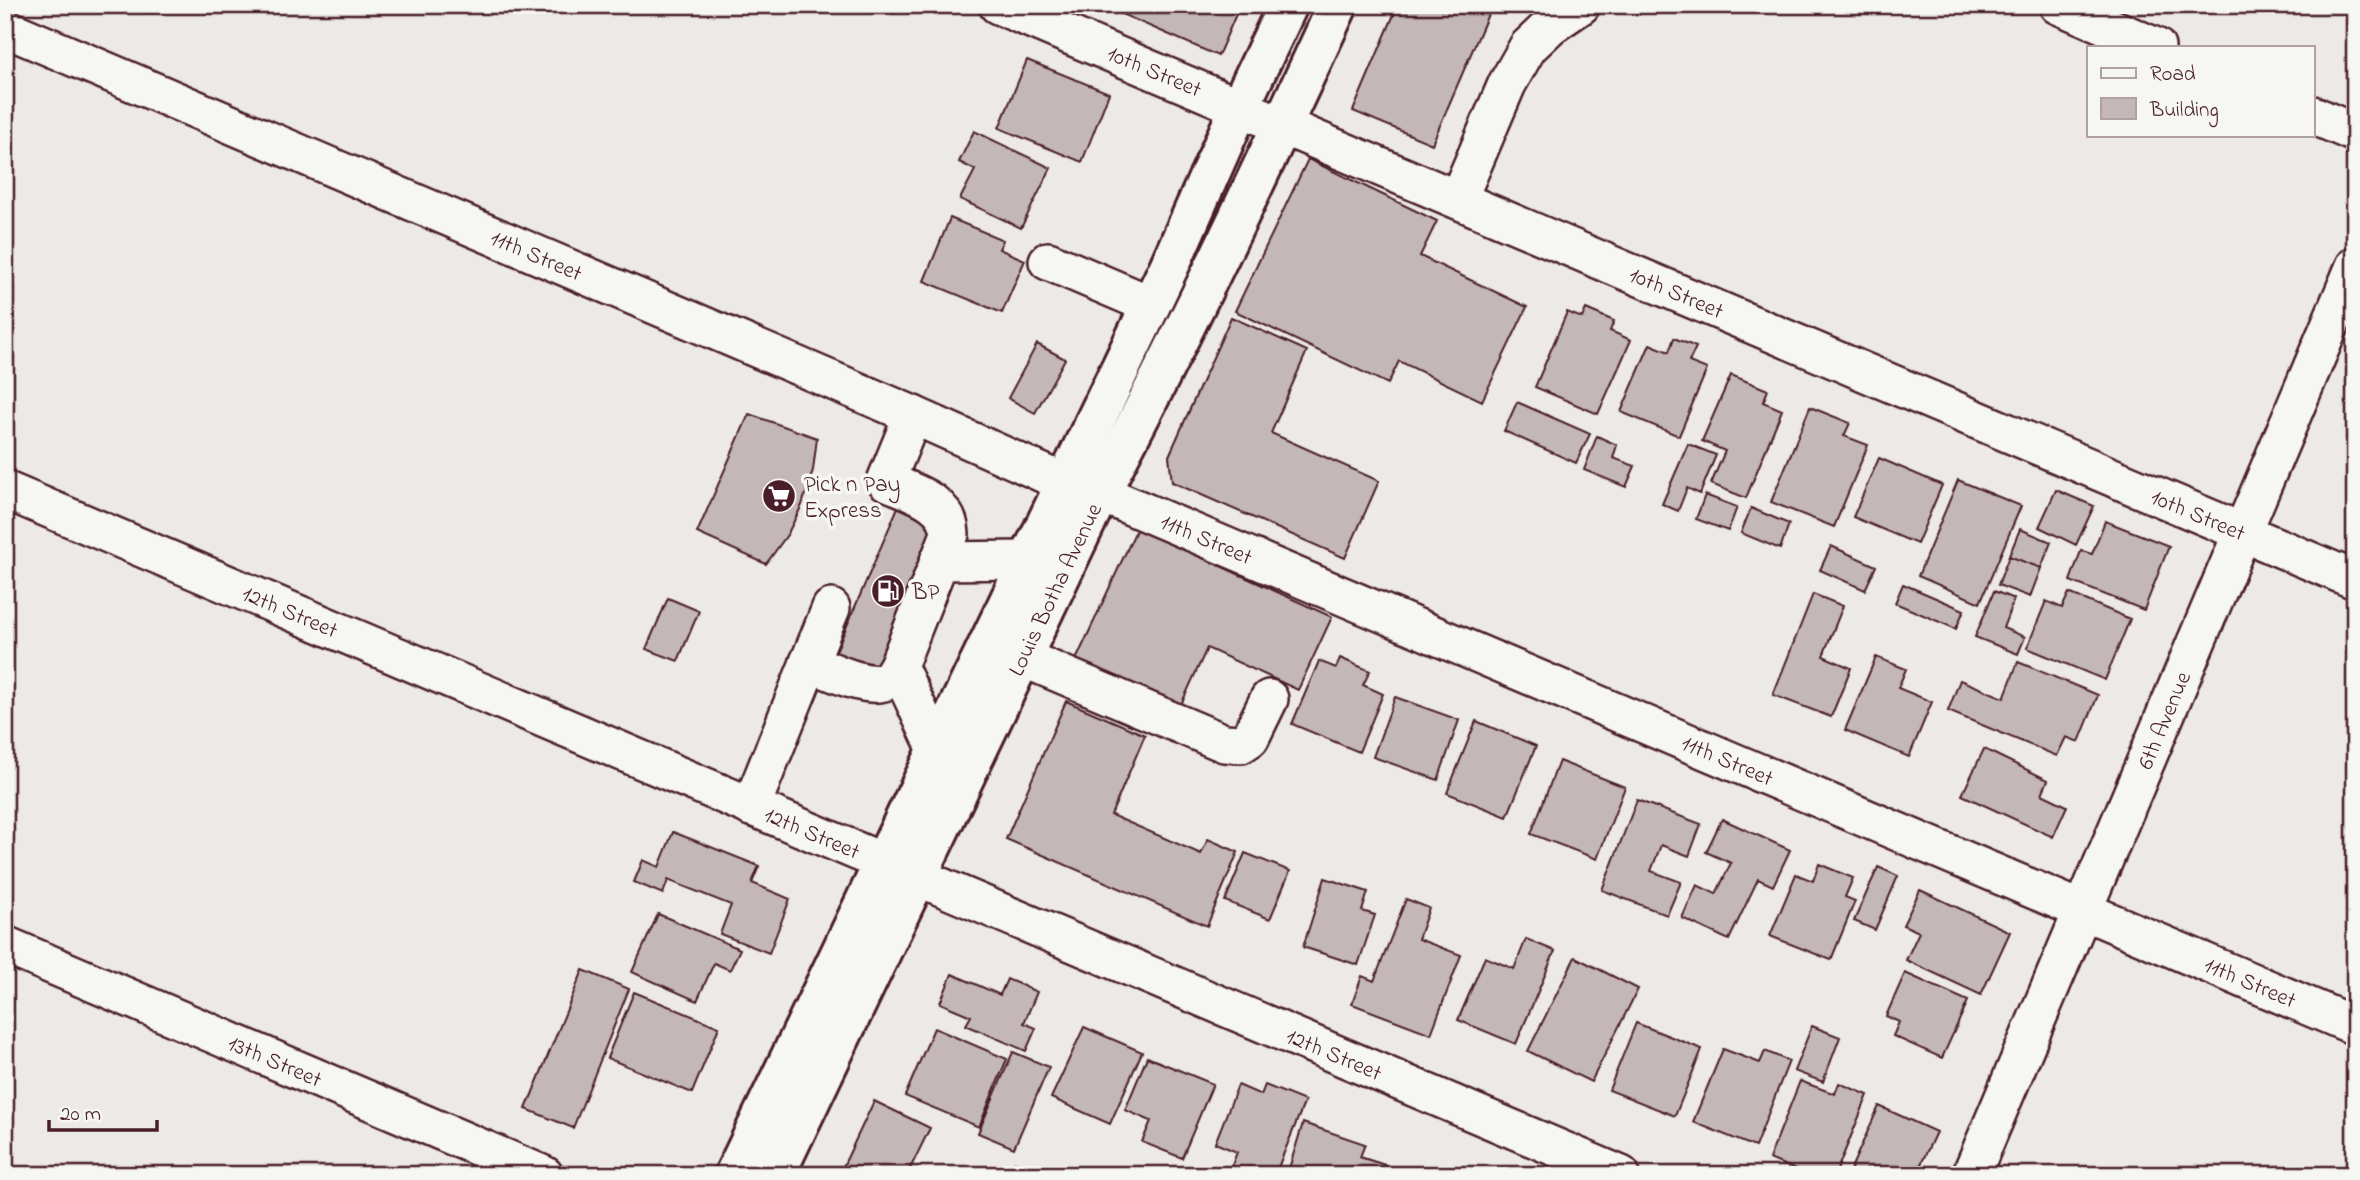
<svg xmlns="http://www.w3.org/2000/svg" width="2360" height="1180" viewBox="0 0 2360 1180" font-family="'Indie Flower',sans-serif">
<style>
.building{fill:#c4b7b7;stroke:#4a1f2b;stroke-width:2}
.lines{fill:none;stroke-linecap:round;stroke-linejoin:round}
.minor-casing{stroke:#4a1f2b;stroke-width:42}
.major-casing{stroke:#4a1f2b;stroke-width:44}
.minor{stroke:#f6f6f2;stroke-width:37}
.major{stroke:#f6f6f2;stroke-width:38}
.labels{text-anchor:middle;stroke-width:7;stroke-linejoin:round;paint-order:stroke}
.street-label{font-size:23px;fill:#4a1f2b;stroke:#f6f6f2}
.poi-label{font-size:23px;fill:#4a1f2b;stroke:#f6f6f2;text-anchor:start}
</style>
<rect width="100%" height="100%" fill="#ece9e6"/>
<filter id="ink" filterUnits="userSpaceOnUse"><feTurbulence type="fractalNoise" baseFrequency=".0143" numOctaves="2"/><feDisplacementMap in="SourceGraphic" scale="14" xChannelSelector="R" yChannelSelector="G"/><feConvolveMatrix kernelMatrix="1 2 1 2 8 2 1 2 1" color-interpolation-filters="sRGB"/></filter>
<g filter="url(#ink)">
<path class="building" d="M1101,5H1240L1218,56Z
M1398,5H1492L1432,144L1353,111Z
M1027,60L1109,93L1082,162L999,128Z
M974,131L1051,168L1021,228L960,199L975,170L959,162Z
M1308,159L1437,221L1420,256L1527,307L1482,401L1399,361L1388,384L1235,311Z
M950,218L1003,240L999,249L1025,260L1002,313L924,281Z
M1586,309L1614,321L1610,331L1631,340L1598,414L1535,387L1567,312L1582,318Z
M1231,317L1307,351L1271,433L1379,481L1345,558L1172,482L1169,456Z
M1674,338L1696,347L1689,362L1707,369L1679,436L1621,412L1650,344L1669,352Z
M1037,344L1065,359L1035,413L1008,398Z
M1731,375L1768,390L1763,402L1782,410L1746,498L1711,484L1725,451L1702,441Z
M1517,402L1590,434L1576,463L1504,431Z
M1810,407L1850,423L1844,436L1868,445L1834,527L1771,502Z
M749,414L817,438L813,470L802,505L787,535L766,564L697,533Z
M1597,436L1617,445L1613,458L1635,466L1626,487L1584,470Z
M1688,444L1716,455L1700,494L1687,488L1678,511L1662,504Z
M1879,458L1942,485L1917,544L1853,517Z
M1958,480L2021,506L1980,603L1918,576Z
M2056,490L2094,506L2076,545L2039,527Z
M1705,495L1737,507L1728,531L1696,519Z
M898,507L939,526L875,675L833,658Z
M1751,508L1789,524L1780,549L1741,533Z
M2105,521L2169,546L2144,610L2070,581L2081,551L2092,554Z
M1137,528L1332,617L1298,690L1207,648L1180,707L1076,660Z
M2020,529L2051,542L2041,568L2009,556Z
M1831,546L1876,566L1865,590L1820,570Z
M2009,556L2041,568L2030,597L1998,585Z
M1903,584L1964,610L1956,629L1895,603Z
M1994,591L2014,599L2003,628L2025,637L2018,654L1975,637Z
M2069,593L2130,619L2105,680L2027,648L2046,601L2062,608Z
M1813,594L1843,606L1823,656L1851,668L1831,717L1773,695Z
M668,598L699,611L678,661L646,649Z
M1876,657L1906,669L1898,688L1932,702L1909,757L1845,730Z
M1340,658L1370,671L1363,685L1383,694L1359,752L1292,724L1319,661L1336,668Z
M2018,662L2098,695L2079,742L2066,737L2057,756L1948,711L1960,680L2004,698Z
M1395,697L1459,720L1438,780L1373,757Z
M1066,701L1145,735L1111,815L1201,854L1208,839L1238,852L1207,926L1006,839Z
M1476,721L1536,746L1507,817L1447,793Z
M1984,749L2048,780L2042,794L2067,806L2053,837L1962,795Z
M1559,761L1625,787L1597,859L1531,834Z
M1637,800L1701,824L1689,856L1661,845L1651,871L1681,882L1667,915L1602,890Z
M1722,819L1790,850L1773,886L1758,879L1729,940L1682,918L1697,885L1716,894L1731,863L1706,852Z
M673,832L759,866L752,883L790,899L769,953L720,934L731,905L668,880L663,894L634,882L643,860L659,867Z
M1245,853L1290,871L1270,919L1225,901Z
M1819,864L1853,878L1845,897L1855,901L1831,960L1770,936L1796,874L1813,881Z
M1878,867L1898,876L1875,930L1854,921Z
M1325,878L1368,892L1362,911L1375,915L1358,965L1303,947Z
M1920,890L2010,932L1981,995L1906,960L1919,932L1903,925Z
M1406,899L1429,908L1418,939L1461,955L1431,1034L1352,1004L1362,976L1374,981Z
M658,914L740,949L730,970L714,963L697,1001L632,972Z
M1526,939L1555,951L1516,1044L1458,1020L1485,957L1514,969Z
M1575,957L1638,989L1591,1082L1528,1051Z
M583,970L629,989L573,1128L526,1109Z
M1905,973L1968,1001L1942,1058L1893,1036L1899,1022L1886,1016Z
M952,974L1000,995L1007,979L1037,992L1024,1023L1036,1028L1026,1051L966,1025L971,1016L940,1003Z
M634,992L719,1027L692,1093L607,1058Z
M1636,1023L1702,1049L1675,1116L1609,1090Z
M1812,1026L1840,1037L1823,1082L1794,1071Z
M1084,1027L1142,1052L1110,1124L1051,1098Z
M934,1028L1007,1059L979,1127L905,1096Z
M1723,1049L1760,1063L1765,1051L1789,1061L1755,1147L1693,1122Z
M1013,1052L1049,1067L1014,1148L978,1133Z
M1147,1057L1213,1084L1182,1158L1142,1142L1151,1121L1125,1110Z
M1800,1081L1835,1094L1839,1083L1868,1095L1835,1175H1809L1769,1159Z
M1238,1085L1261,1095L1265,1085L1305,1101L1275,1175H1248L1231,1168L1237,1152L1215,1143Z
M874,1101L930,1128L907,1175H839Z
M1879,1106L1936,1132L1916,1175H1848Z
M1303,1123L1365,1144L1360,1157L1391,1167L1388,1175H1287Z
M1015,1162L1047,1175H1010Z
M1187,1166L1214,1175H1184Z"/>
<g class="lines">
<g class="minor-casing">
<g id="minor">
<path id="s1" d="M998,5C1451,193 1902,390 2355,580"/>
<path d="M2058,5L2156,47"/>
<path id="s2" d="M5,28L913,415L1065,483"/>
<path d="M2313,115L2355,133"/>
<path d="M1458,199L1507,84L1528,47L1550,26L1581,5"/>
<path d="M1048,261L1151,305"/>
<path id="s3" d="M5,490L1621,1175"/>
<path id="s4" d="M1100,493L2355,1026"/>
<path d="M939,561L1028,560"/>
<path d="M1023,658L1224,743L1241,744L1250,738L1269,699"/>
<path d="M809,662C826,669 872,692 888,680C892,677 895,670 898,666L950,534C949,501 911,492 886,481L913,415"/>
<path d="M898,666L937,750"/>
<path d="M751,807L831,608"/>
<path id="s5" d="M5,945L544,1175"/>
<path id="s6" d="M1971,1175L2355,266"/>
</g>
</g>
<g class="major-casing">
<g id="major">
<path d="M734,1175L1169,267L1240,106L1288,5"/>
<path id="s7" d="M775,1175L1100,493C1185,333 1262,169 1338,5"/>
</g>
</g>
<use href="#minor" class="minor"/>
<use href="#major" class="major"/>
</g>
</g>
<defs>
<g id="supermarket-disc" transform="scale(1.75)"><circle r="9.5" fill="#4a1f2b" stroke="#f6f6f2"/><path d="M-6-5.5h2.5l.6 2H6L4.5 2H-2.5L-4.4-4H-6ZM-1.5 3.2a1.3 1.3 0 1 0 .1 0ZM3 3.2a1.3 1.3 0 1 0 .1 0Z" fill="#fff"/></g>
<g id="fuel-disc" transform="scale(1.75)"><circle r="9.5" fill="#4a1f2b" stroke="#f6f6f2"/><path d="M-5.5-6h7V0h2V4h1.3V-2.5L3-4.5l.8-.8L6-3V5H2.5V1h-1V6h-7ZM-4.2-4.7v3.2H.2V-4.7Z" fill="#fff"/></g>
</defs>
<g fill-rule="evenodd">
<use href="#supermarket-disc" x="779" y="496"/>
<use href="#fuel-disc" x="888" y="591"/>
</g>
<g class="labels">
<g class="street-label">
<text dy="8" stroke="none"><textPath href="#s1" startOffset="170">10th Street</textPath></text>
<text dy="8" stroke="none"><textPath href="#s2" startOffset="578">11th Street</textPath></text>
<text dy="8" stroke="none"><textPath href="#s1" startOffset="737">10th Street</textPath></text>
<text dy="8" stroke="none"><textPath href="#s1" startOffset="1304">10th Street</textPath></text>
<text dy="8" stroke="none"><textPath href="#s4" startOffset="116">11th Street</textPath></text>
<text dy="8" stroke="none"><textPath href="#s7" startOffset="649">Louis Botha Avenue</textPath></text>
<text dy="8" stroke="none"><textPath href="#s3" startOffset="310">12th Street</textPath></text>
<text dy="8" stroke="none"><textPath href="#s6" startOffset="494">6th Avenue</textPath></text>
<text dy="8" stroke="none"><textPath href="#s4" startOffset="682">11th Street</textPath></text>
<text dy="8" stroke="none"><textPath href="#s3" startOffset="877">12th Street</textPath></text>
<text dy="8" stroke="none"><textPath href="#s4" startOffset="1250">11th Street</textPath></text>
<text dy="8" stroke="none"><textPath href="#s3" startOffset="1444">12th Street</textPath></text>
<text dy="8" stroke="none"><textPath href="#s5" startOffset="294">13th Street</textPath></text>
</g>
<g class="poi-label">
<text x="804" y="491">Pick n Pay<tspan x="804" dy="26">Express</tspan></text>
<text x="912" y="599">BP</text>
</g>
</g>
<rect width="2360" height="1180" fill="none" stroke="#f6f6f2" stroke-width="28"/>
<rect x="14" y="14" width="2332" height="1152" fill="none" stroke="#4a1f2b" stroke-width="2.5" filter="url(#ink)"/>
<rect x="2087" y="46" width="228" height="91" fill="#f6f6f2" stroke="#b1a0a2" stroke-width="2"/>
<rect x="2101" y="68" width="35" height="10" fill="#f6f6f2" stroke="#b1a0a2" stroke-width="2"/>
<text x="2150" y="80" font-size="21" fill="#4a1f2b">Road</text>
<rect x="2101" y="98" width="35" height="21" fill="#c4b7b7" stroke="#b1a0a2" stroke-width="2"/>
<text x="2150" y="116" font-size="21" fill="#4a1f2b">Building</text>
<path d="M49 1120v10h108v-10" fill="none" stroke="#4a1f2b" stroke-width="3.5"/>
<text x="60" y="1120" font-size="21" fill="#4a1f2b" stroke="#f6f6f2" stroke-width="5" paint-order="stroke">20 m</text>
</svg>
